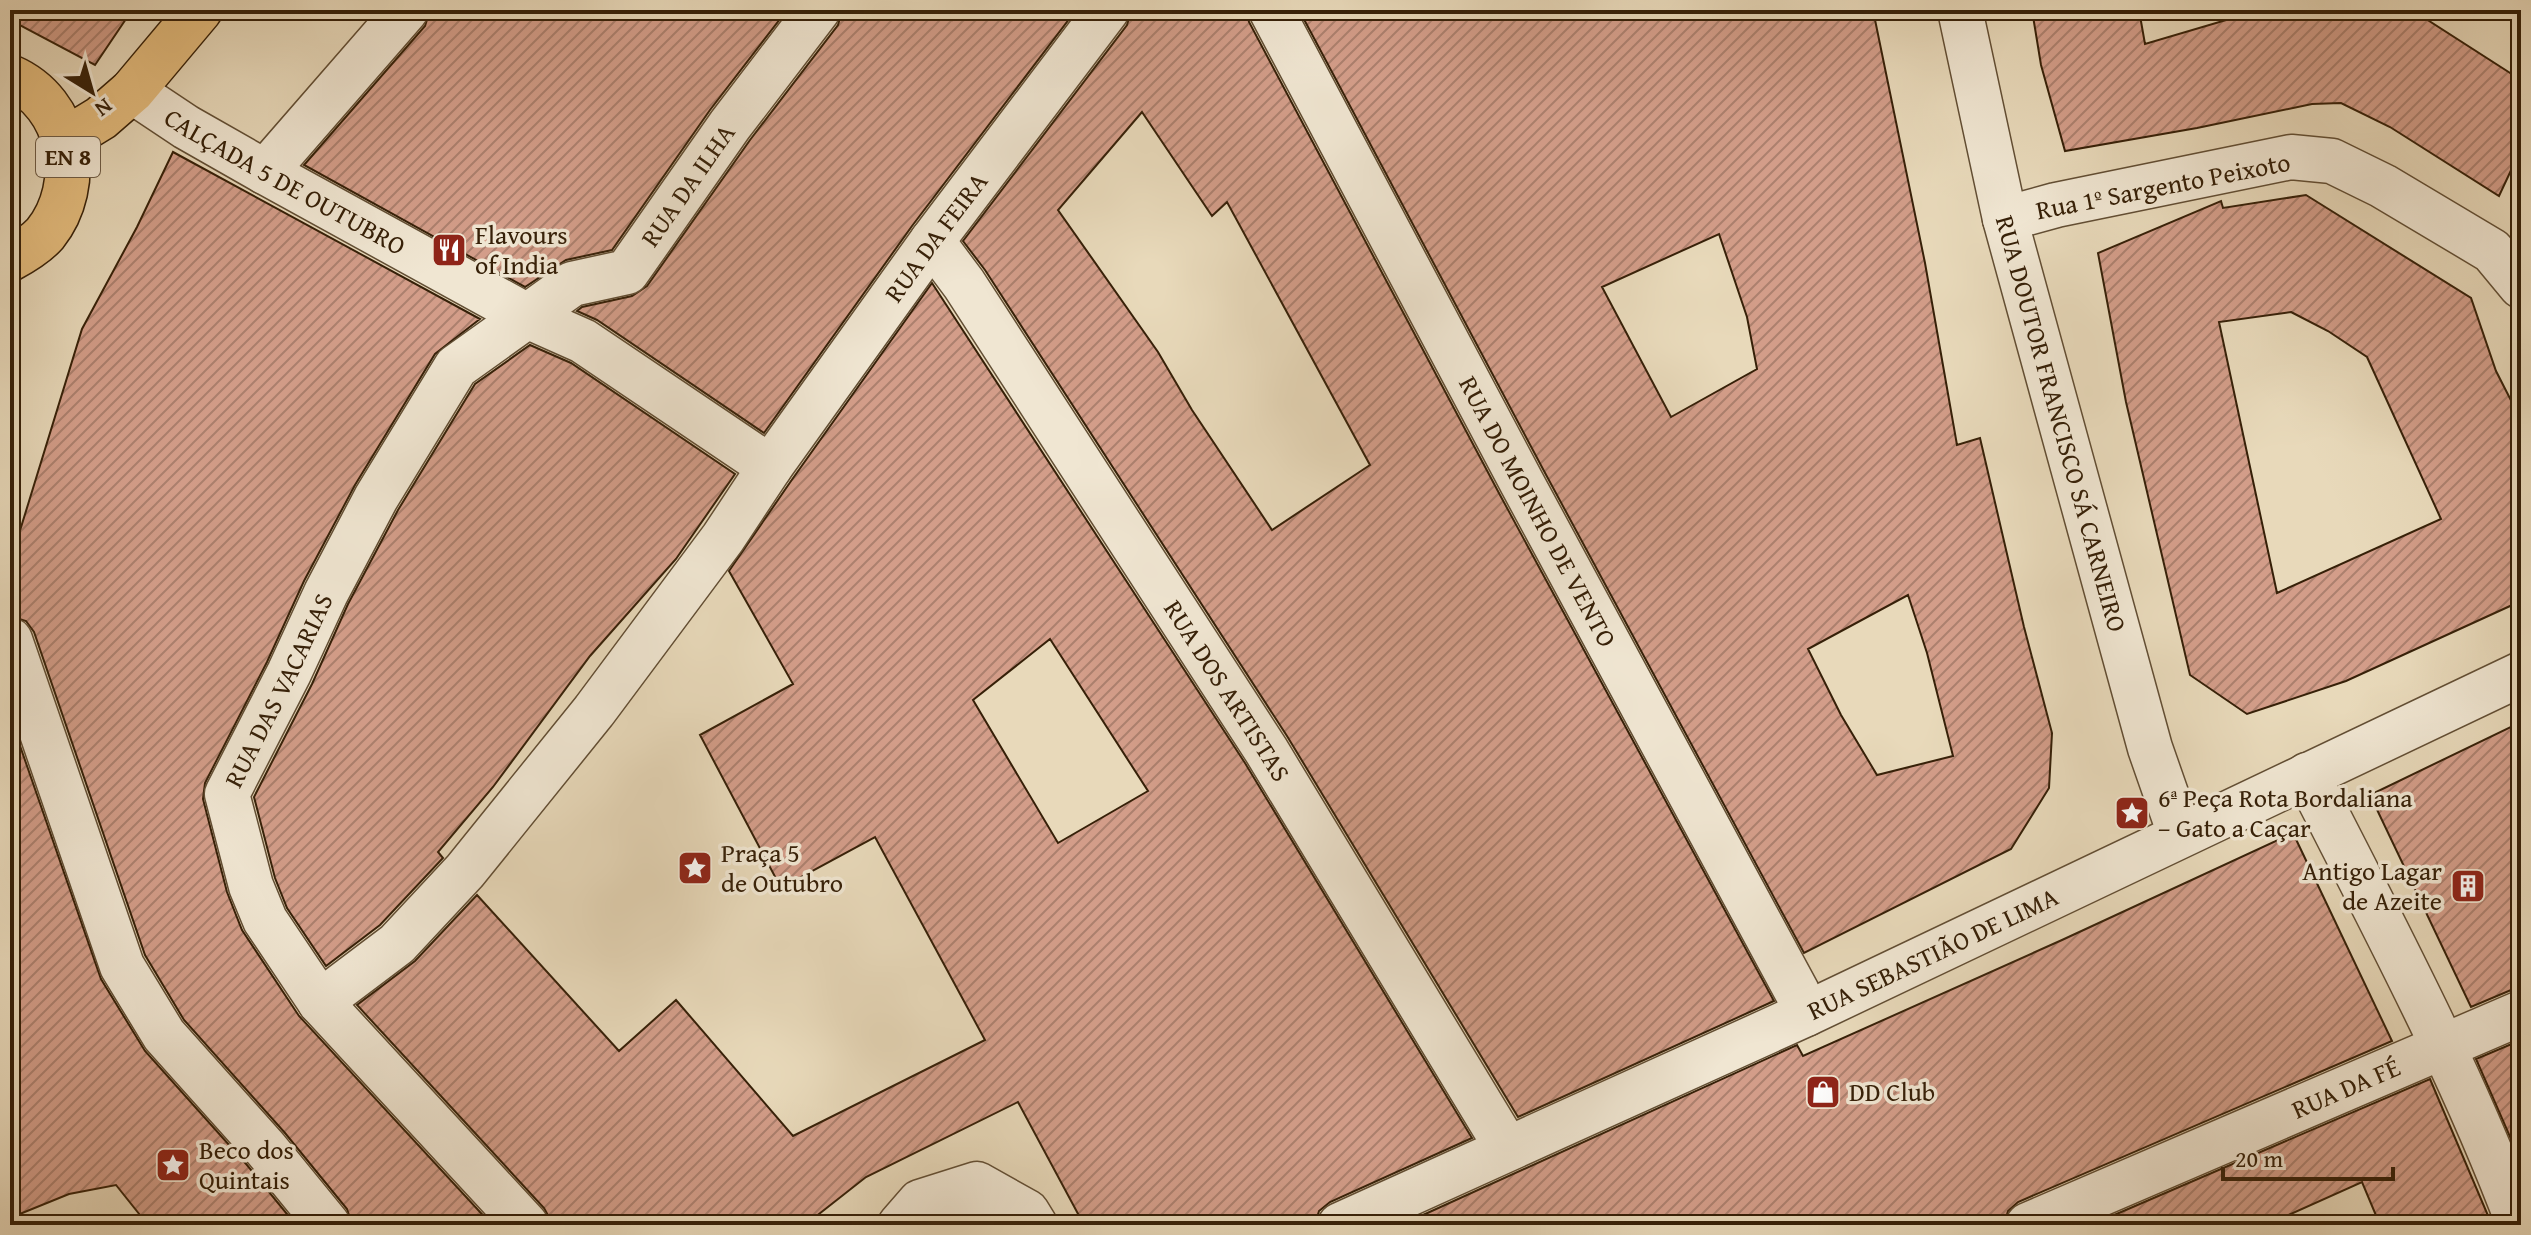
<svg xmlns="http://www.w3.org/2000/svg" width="2531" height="1235" viewBox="0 0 2531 1235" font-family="'Gentium Book Plus',serif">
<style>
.building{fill:url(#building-hatch);stroke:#362008;stroke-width:2;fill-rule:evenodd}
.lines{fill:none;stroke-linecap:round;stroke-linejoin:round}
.minor-casing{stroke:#624e34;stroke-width:47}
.major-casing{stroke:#362008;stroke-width:47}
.minor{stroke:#f0e6d2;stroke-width:44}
.major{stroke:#e4bc7d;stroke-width:44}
.labels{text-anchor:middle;stroke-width:7;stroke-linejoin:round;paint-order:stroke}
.shield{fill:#f0e6d2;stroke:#6e5b45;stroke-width:2}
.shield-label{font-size:24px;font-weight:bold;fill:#362008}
.street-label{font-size:26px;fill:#362008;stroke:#f0e6d2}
.poi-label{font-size:26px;fill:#362008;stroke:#f0e6d2;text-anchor:start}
</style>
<defs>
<pattern id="building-hatch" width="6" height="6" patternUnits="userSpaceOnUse" patternTransform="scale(2)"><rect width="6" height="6" fill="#d39d89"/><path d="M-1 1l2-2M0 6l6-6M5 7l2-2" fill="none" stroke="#ac806e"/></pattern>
</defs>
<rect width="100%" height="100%" fill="#e8d9ba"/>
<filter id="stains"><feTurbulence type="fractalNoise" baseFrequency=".0025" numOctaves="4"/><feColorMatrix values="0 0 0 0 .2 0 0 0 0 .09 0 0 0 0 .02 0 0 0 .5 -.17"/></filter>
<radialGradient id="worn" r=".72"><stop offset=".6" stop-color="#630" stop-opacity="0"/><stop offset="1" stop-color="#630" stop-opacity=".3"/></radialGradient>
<path class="building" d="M10,10H132L95,65L10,20Z
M430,10H787L710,110L612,250L566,260L525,287L304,165L425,26Z
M842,10H927L952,20L960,10H1076L912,226L764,433L597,320L577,311L582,307L632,296L647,286L750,140L838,25Z
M1131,10H1246L1249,22L1500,495L1774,1001L1518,1117L1287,736L985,270L963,241L1127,25ZM1142,112L1212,216L1227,202L1370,465L1272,530L1192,410L1158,352L1058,210Z
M1299,10H1873L1925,263L1957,445L1980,438L2024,627L2052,733L2049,788L2011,849L1804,953L1544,471ZM1719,234L1747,317L1757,369L1671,417L1602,287ZM1908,595L1927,653L1953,756L1877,775L1841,715L1808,649Z
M2032,10H2139L2145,44L2260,10H2412L2521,80V149L2499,196L2390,127L2341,103L2312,104L2197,128L2065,151L2041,65Z
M173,152L480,319L435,354L355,485L304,581L267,662L205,783L203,799L227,892L242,930L299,1016L492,1225H352L347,1209L285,1133L184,1020L145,955L34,632L26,621L10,616V563L82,329L137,227Z
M2306,195L2471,298L2496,371L2521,420V601L2346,681L2247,714L2190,675L2126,402L2098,253L2221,201L2223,208ZM2291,312L2328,331L2367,357L2441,519L2277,593L2219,322Z
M932,283L1245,763L1472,1138L1330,1202L1319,1211L1315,1225H1084L1018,1102L866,1177L805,1225H550V1219L544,1208L357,1005L415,961L477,895L619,1051L676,1000L793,1136L985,1040L875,837L781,888L700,735L793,684L729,571L791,481ZM1050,639L1148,791L1058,843L973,700Z
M530,345L571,363L735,474L676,559L590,656L493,787L438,852L443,858L380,925L326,966L287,908L275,878L254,797L312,684L348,604L398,510L475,384Z
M10,717L101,979L145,1051L247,1165L296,1225H148L116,1185L69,1194L10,1218Z
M2521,722V988L2511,990L2471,1007L2370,795Z
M2293,833L2392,1041L2018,1202L2008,1211L2004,1225H1401L1797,1045L1803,1056L2062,940Z
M2521,1040V1162L2476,1059Z
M2430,1079L2492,1225H2380L2362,1182L2266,1225H2091Z"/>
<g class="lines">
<g class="minor-casing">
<g id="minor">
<path id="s1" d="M1271,10L1522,483L1797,992L1806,1014"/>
<path id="s2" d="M1960,10L2005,219L2150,748L2180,834"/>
<path id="s3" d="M132,91L186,127L265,172L529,317L583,341L770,467"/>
<path d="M265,172L406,10"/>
<path d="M2005,219L2056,205L2291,157L2332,161L2383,186L2492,251L2521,286"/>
<path id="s4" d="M932,241L964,284L1266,750L1507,1148"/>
<path d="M10,640L122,966L164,1035L266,1149L328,1225"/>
<path d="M2307,775C2382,923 2461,1070 2519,1225"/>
<path id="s5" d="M320,1002L397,944L465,871L594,711L723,538L770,467L932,241L1107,10"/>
<path id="s6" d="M526,1225L320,1002L265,920L251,886L227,794L289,673L326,593L376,498L456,367L572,284L627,272L730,125L818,10"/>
<path d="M900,1225L920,1202L977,1184L1027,1212L1035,1225"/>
<path d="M970,1225H982"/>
<path id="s7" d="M1340,1225L1806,1014L2521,674"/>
<path id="s8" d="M2028,1225L2521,1013"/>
</g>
</g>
<g class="major-casing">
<path id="major" d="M10,77C71,103 85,184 45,234C35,245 23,252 10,259
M65,140L101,118L132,91L200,10"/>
</g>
<use href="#minor" class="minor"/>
<use href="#major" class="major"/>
</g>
<defs>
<g id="restaurant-square" transform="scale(1.8)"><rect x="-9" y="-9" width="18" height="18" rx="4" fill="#8f2418" stroke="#f0e6d2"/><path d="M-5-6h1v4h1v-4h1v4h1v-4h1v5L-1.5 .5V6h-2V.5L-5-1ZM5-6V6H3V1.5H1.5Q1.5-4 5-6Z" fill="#fff"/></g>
<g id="sight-square" transform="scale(1.8)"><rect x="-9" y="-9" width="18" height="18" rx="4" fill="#8f2418" stroke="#f0e6d2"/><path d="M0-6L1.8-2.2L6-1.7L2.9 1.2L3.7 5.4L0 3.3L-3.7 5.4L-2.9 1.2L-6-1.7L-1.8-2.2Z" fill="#fff"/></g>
<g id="building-square" transform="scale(1.8)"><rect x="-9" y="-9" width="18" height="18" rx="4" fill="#8f2418" stroke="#f0e6d2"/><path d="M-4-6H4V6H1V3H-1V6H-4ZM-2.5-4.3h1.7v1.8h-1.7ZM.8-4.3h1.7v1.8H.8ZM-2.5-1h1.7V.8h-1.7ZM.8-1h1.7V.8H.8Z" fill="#fff"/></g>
<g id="shop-square" transform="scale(1.8)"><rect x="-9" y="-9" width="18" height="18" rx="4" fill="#8f2418" stroke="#f0e6d2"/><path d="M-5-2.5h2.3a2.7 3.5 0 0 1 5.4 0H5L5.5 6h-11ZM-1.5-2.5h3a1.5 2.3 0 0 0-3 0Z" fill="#fff"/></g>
</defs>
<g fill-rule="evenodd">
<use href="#restaurant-square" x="449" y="250"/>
<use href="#sight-square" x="2132" y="813"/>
<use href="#sight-square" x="695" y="868"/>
<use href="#building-square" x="2468" y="886"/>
<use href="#shop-square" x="1823" y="1092"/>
<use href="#sight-square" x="173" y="1165"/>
</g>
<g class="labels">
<rect class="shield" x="36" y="137" width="64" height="40" rx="6"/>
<g class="shield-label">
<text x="68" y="165">EN 8</text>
</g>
<g class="street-label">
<text dy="9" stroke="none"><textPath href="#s3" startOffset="178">CALÇADA 5 DE OUTUBRO</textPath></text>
<text dy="9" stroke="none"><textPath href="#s6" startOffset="1324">RUA DA ILHA</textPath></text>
<text transform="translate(2163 186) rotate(-11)" y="9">Rua 1º Sargento Peixoto</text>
<text dy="9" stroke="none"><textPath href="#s5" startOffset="986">RUA DA FEIRA</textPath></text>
<text dy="9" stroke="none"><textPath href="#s2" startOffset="426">RUA DOUTOR FRANCISCO SÁ CARNEIRO</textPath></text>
<text dy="9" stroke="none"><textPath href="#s1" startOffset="568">RUA DO MOINHO DE VENTO</textPath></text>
<text dy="9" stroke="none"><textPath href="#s6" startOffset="650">RUA DAS VACARIAS</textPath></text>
<text dy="9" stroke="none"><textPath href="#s4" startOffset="538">RUA DOS ARTISTAS</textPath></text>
<text dy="9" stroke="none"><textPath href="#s7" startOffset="652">RUA SEBASTIÃO DE LIMA</textPath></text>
<text dy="9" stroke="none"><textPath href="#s8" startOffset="346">RUA DA FÉ</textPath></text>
</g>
<g class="poi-label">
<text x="475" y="244">Flavours<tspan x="475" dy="30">of India</tspan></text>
<text x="2158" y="807">6ª Peça Rota Bordaliana<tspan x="2158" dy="30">– Gato a Caçar</tspan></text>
<text x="721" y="862">Praça 5<tspan x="721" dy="30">de Outubro</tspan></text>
<text x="2442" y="880" text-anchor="end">Antigo Lagar<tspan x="2442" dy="30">de Azeite</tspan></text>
<text x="1849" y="1101">DD Club</text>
<text x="199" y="1159">Beco dos<tspan x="199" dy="30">Quintais</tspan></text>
</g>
</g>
<rect width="2531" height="1235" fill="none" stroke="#e8d9ba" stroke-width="40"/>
<rect x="12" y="12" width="2507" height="1211" fill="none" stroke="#362008" stroke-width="4"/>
<rect x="20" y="20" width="2491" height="1195" fill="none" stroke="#362008" stroke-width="2"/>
<g transform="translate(92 92) rotate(143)" stroke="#f0e6d2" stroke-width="6" paint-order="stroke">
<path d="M0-6L14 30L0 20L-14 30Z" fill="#362008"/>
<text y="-12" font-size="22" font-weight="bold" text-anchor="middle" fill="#362008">N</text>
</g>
<path d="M2223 1167v12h170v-12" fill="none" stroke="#362008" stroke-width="4"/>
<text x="2235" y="1167" font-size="24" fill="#362008" stroke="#f0e6d2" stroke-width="6" paint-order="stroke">20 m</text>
<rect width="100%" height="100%" filter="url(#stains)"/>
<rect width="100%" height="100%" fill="url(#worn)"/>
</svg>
